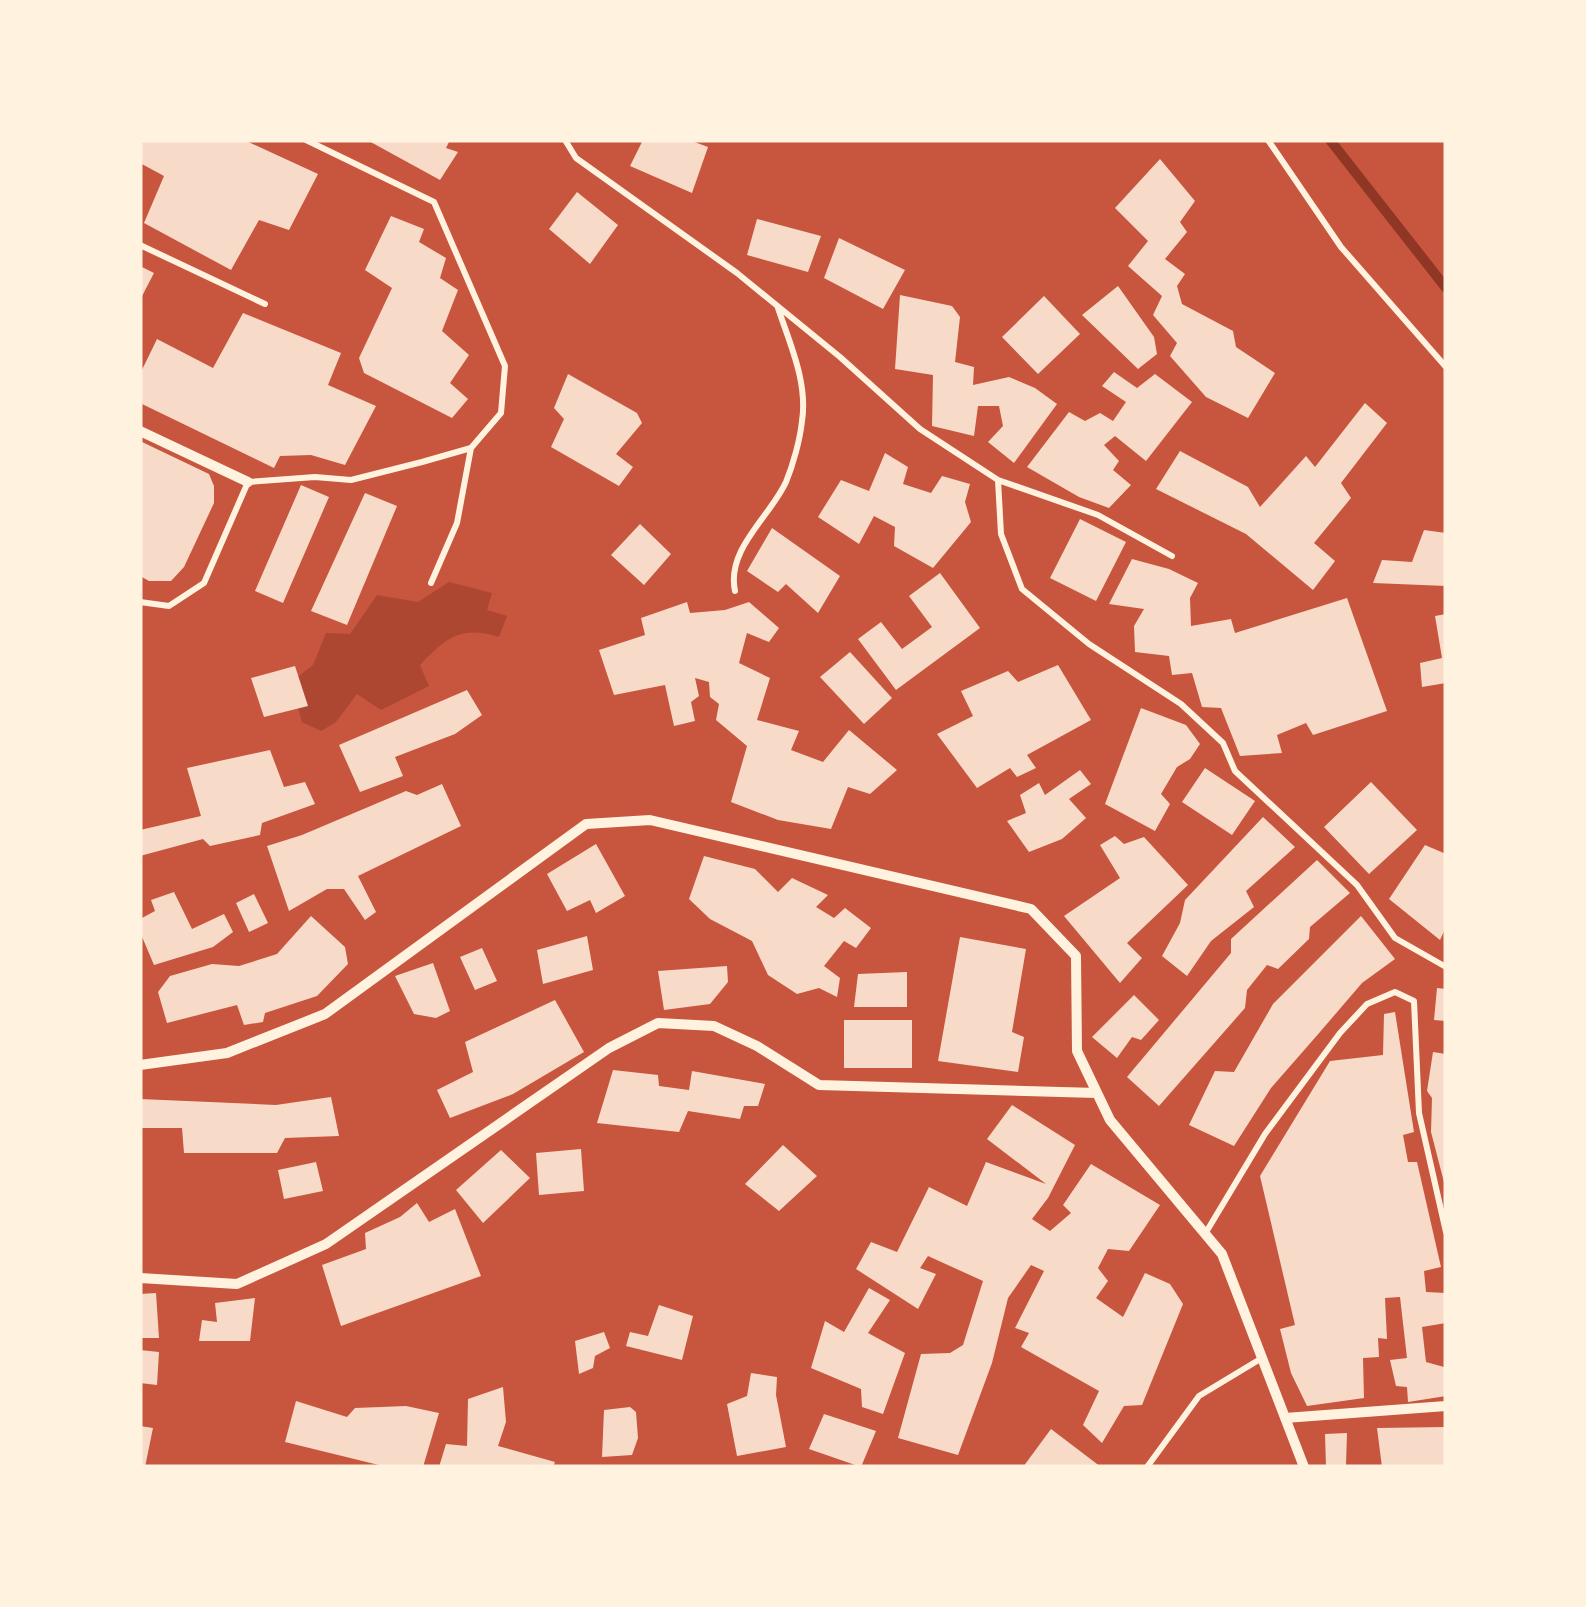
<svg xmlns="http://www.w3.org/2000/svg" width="1586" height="1607" viewBox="0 0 1586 1607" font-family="'Exo 2',sans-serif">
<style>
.green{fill:#ae4732}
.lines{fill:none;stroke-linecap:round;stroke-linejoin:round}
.stream{stroke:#8f3625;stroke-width:10}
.building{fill:#f7dbc8}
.service{stroke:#fff3e0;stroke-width:6}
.minor{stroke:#fff3e0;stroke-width:10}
</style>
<rect width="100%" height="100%" fill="#c8553d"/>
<path class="green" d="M449,582L492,593L487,610L507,616L499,637C460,625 446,638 420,665L429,686L381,710L357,694L336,722L321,731L302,722L291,682L313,665L326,633L350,634L377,595L418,602Z"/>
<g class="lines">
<path class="stream" d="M1330,140L1446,288"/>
</g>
<path class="building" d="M142,140H244L318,174L289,230L259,220L231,270L144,223L164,176L140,163Z
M367,140H450L446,148L458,152L440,180Z
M643,140H689L708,147L692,193L630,166Z
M1160,159L1195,201L1180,222L1187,232L1165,259L1185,274L1177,286L1182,304L1233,331L1236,347L1275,373L1248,418L1206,397L1170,356L1177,343L1153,315L1162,296L1128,266L1148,241L1115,208Z
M577,192L618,225L590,264L549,229Z
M391,216L424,229L419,242L446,258L440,278L458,290L442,331L469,355L450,383L468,399L452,418L364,373L359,358L392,288L365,270Z
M757,219L821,236L808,272L747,255Z
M839,238L905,270L883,309L824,278Z
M140,266L154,273L140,300Z
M1118,286L1154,337L1157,354L1138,369L1082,315Z
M900,295L952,306L960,317L955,362L974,367L973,385L1009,377L1035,388L1057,404L1014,463L988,442L1003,426L999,406H978L974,436L932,426L933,375L895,369Z
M1044,296L1080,334L1038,374L1002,337Z
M243,313L341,353L328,385L376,406L345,465L311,455L280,456L274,468L140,403V374L157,339L213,368Z
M1114,372L1137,388L1155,374L1192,402L1146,461L1115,436L1104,445L1119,461L1113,470L1131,485L1109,508L1079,497L1027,467L1069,412L1085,421L1100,413L1113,421L1126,402L1102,386Z
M568,374L637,413L642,423L616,454L633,467L619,486L551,447L564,419L554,408Z
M1365,403L1387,423L1341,483L1351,498L1314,543L1335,561L1313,590L1246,534L1156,489L1180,451L1248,487L1260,507L1306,456L1315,467Z
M140,441L209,474L214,486V503L184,567L171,581H149L140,576Z
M885,453L908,467L903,484L931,493L942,476L970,484L965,502L971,522L933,568L894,546L895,527L874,516L859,544L818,517L841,480L869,491Z
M301,485L329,497L283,603L255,591Z
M365,493L397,506L347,625L311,611Z
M1080,519L1126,542L1096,601L1050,578Z
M640,524L671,554L644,585L611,555Z
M772,528L840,576L818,613L786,584L778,592L747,571Z
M1424,530L1446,533V586L1373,583L1382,560L1412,562Z
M1132,559L1169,569L1198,583L1190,598L1191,626L1231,619L1235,633L1347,598L1387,711L1313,735L1306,723L1277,735L1282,753L1240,756L1221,708L1202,707L1192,673L1172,675L1169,656L1135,652L1134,626L1144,609L1109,604Z
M940,573L980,628L896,690L858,639L881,622L902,649L932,627L909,596Z
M687,602L690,613L725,610L749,602L779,628L769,642L747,633L739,663L770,678L757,720L799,731L791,750L823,762L849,730L897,770L870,794L848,787L831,829L778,820L731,802L747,746L716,720L719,704L710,697L709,682L695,678L699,696L691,702L695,721L674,726L665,685L614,695L599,650L645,635L641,618Z
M1446,614V683L1422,687L1420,663L1442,658L1435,616Z
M850,652L892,698L864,724L820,677Z
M1058,665L1091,720L1027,755L1036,768L1017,777L1010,768L977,788L937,734L973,716L961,691L1008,671L1018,682Z
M295,666L308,706L264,717L251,678Z
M467,690L482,715L455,734L395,757L403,776L360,792L339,745Z
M1141,708L1186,725L1200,744L1190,759L1177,767L1161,794L1170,804L1155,831L1105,804Z
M270,750L284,787L305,782L315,804L262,823L260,835L210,846L203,839L140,856V830L201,816L187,768Z
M1205,768L1255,801L1232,835L1182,802Z
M1080,770L1091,784L1069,799L1086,818L1062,839L1029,852L1007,821L1026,813L1020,795L1039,783L1045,795Z
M1371,782L1417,830L1369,874L1324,827Z
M442,784L461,826L358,876L376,912L365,920L344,889H327L289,911L267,846L302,835L406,791L417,795Z
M1263,817L1295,847L1246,891L1254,907L1211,941L1187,976L1162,956L1180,923L1185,900Z
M1115,836L1124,844L1144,837L1188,885L1127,943L1142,958L1120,983L1064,916L1120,878L1100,845Z
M596,844L625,896L596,913L590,900L567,911L547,874Z
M1425,845L1446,854V927L1440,940L1389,899Z
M704,856L755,869L778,892L792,878L828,895L816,907L834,918L845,908L871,928L856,948L844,941L824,966L840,978L837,997L819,988L797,994L768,975L752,941L710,919L689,899Z
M1317,860L1350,893L1310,927L1309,939L1278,969L1267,965L1247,990L1245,1008L1159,1106L1127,1077L1231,953V939Z
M174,892L192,929L224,914L233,932L213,947L154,965L140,932V919L155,911L151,900Z
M254,894L268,923L249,932L236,903Z
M311,916L345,947L348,964L317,996L265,1013L263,1022L244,1025L237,1005L167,1023L158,992L170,976L212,964L239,966L277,954Z
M1361,916L1395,959L1362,983L1320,1032L1271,1088L1234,1146L1189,1125L1215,1071L1234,1072L1273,1004Z
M587,936L593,970L543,984L537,950Z
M960,937L1026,949L1012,1032L1024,1037L1018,1072L938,1061Z
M482,948L497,981L475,990L460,957Z
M433,963L450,1011L436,1018L414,1014L395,976Z
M727,966L728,982L710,1004L664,1010L658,971Z
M907,972V1007H854L858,974Z
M1437,988L1446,989V1021L1434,1020Z
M1134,995L1159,1020L1141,1040L1132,1037L1117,1058L1092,1037Z
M555,1000L584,1052L513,1094L450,1118L437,1090L473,1072L465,1042Z
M1395,1012L1414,1132L1403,1135L1408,1162H1417L1441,1267L1424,1271L1426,1292L1446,1293V1323L1422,1327L1426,1362L1444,1367L1446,1396L1408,1402L1407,1387L1396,1386L1390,1360L1407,1358L1400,1297L1385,1298L1387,1339L1378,1338L1379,1357L1363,1358L1364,1398L1307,1406L1291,1373L1280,1329L1295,1325L1260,1176L1330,1061L1383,1055L1384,1014Z
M844,1020H912V1068H844Z
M1433,1052L1446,1054L1445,1186L1431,1132L1432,1098L1427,1091Z
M613,1070L658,1075L659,1086L689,1090L692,1071L765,1084L758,1106H744L740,1119L688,1111L679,1132L597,1123Z
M331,1097L339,1136L285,1138L277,1153H184L182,1128H140V1099L276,1105Z
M1012,1105L1075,1145L1048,1198L1032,1219L1050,1231L1071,1213L1063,1205L1091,1164L1160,1205L1129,1251L1108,1249L1098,1268L1108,1281L1096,1298L1123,1317L1145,1273L1170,1284L1183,1304L1142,1405L1124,1406L1102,1443L1083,1425L1099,1391L1021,1347L1029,1333L1015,1328L1044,1271L1031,1265L1008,1298L992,1363L958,1455L898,1438L921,1354L950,1353L963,1345L983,1281L928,1256L920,1268L936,1274L918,1309L856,1269L871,1242L897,1252L929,1187L967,1206L986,1162L1046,1184L987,1139Z
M783,1145L817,1176L779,1211L745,1184Z
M581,1149L584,1191L539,1195L536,1153Z
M501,1150L530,1178L483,1223L456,1190Z
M316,1162L323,1191L284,1199L278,1170Z
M417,1203L429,1222L455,1209L481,1276L341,1326L322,1265L366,1249L365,1233L400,1217Z
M869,1288L890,1300L868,1333L905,1353L883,1414L862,1407L861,1389L811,1368L825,1321L844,1332Z
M156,1293L159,1338H141L140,1294Z
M255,1298L250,1341H199L202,1320L217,1322L215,1303Z
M659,1305L693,1316L682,1360L626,1346L630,1332L648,1336Z
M604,1332L610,1348L595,1356L593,1368L579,1374L575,1341Z
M140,1350L159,1352L157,1385L140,1383Z
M751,1373L777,1377L776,1395L786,1447L737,1456L727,1404L747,1396Z
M503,1387L506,1422L498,1446L555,1462L553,1467H439L446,1444L467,1446L468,1399Z
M296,1401L347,1417L355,1408L406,1406L439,1413L423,1467H387L285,1442Z
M630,1407L636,1412L638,1438L632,1455L602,1457L604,1410Z
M824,1414L876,1431L861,1467L809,1449Z
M140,1426L153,1428L145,1467H140Z
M1446,1427V1467H1382L1377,1428Z
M1051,1429L1101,1467H1023Z
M1347,1433L1346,1465L1326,1467L1325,1434Z"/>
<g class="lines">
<path class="service" d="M565,140L576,158L737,273L840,357L920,429L998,480L1001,534L1022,589L1089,644L1181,704L1223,743L1235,771L1357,885L1395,938L1446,967
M1268,140L1341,247L1446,367
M140,245L265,304
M998,480L1098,515L1172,556
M431,583L457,523L471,448
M735,591C726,549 770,517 786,482C793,465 800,440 802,421C808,383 790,344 778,308
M140,602L169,606L204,583L248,482L315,477L351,480L422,462L471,448L501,413L505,366L434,202L306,140
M1205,1234L1265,1134L1340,1033L1367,1004L1395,992L1414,1001L1419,1113L1446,1232
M1147,1467L1199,1396L1262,1358"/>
<path class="minor" d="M140,431L248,482
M140,1065L227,1053L325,1014L586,824L650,820L1031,909L1076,956L1077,1051L1110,1120L1222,1254L1304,1467
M140,1278L237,1284L326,1244L609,1048L658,1023L714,1026L757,1046L819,1085L1097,1093
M1285,1418L1446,1406"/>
</g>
<rect width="1586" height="1607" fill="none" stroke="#fff3e0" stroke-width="285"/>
</svg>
